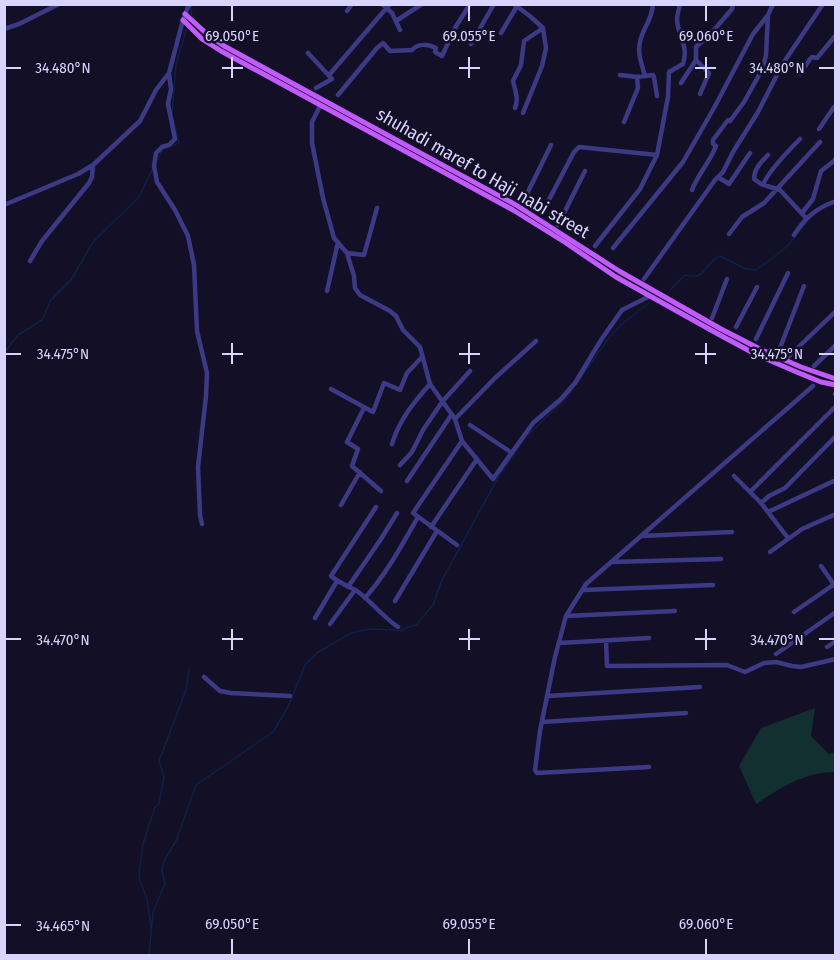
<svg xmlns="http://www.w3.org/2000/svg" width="840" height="960" viewBox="0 0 840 960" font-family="'Fira Sans Condensed',sans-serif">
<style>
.green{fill:#12302f}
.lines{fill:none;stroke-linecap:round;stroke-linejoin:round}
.stream{stroke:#0c2248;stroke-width:1.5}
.minor{stroke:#3d3a85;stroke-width:4.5}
.major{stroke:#c25bff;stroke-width:5}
.ticks{fill:none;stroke:#d9d4ff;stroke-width:2}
.labels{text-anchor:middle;stroke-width:5;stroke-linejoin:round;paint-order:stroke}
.street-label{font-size:18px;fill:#d9d4ff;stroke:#130f26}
.ticks-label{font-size:15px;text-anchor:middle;fill:#d9d4ff;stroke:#130f26;stroke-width:5;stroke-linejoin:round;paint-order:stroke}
</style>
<rect width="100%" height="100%" fill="#130f26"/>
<path class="green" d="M815,708L811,736L829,754L835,752V772C805,772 780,788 756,804L739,766L761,728Z"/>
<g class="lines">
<path class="stream" d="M190,6L192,14
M172,114L176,65L187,27
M170,146L179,143L173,118
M157,160L163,149
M798,233L806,223
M671,289L685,275C707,281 703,264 720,256L746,269L756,270C770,260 784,251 795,237
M4,353L18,335L42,320L51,300L71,280L93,242L139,197L152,170
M579,380L611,335L623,323L649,303
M151,928L147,899L140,881L139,874L143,844L155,807L159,804L164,777L159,761L186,690L189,668
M149,956L153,912L165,884L162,871L164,861L176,841L196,785L273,732L288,707L305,665L317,653L351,633L369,629L396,630L401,631L408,627L416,625L433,605L442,580L499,476L525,438L568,396L573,389"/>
<path class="minor" d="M382,4L392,13L400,30
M514,4L531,17L543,28L546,48L542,66L523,113
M347,11L352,4
M396,21L422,4
M4,29L19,24L59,4
M501,33L517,6
M471,44L494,4
M308,53L332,79L316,88
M169,73L171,89L168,104L175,139L169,145L162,147L156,153L154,166L157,182L175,210L188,236L194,265L197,331L207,373L206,396L198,467L200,515L202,524
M800,74L810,59L812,57L817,58L836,35
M329,75L390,4
M620,75L637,77L653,75L654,77L657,96
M645,76C642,65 637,53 640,42C643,27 652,21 653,4
M681,83L696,60
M700,94L709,73L696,60V47L714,30L732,9L733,4
M338,95L377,48L383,43L390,51L412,50C418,43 428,44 436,48L435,52L442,56L455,28L470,4
M319,108L312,122V143L323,198L334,238L347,253L354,276L355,288L360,295L390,311L396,316L403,330L420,347L430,384L455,419L462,441L493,479L533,423L561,399L575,383L601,340L622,310L650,296
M515,108C519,99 515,90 513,81L521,65L524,41L543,28
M624,122L638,88L637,77
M819,129L834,107L836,108
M768,155C761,162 754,169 754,179L761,184L780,190L806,218
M718,177L729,184L750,153
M763,185C768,172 789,150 800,139
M692,190C698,174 710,162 716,146L713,144V140L728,120L730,121L744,102L763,68L766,55L768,15
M524,200L551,145
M4,205L78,174L93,165L140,121L156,90L169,73L183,20L188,7L191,4
M542,213L574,152L579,147L657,155
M802,213L813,199L821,171L834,161L836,158
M558,225L585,171
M729,234L742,217L764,203L820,142
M794,235C805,218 816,208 836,201
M595,246L640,189L657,155L668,97L669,72L683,64C689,46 678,36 677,20C677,15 679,9 680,4
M613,248L683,162L714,108L753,34L768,15L773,4
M347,253L364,255L377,208
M30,261L42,241L89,183L92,177L93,165
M644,279L715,180L723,172L733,152L758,112L782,65L823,4
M327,291L338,242
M712,318L727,279
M736,327L757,287
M756,339L788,273
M778,353L804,286
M786,359L836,311
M814,366L836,345
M331,389L373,412L384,383L400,390L407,373L422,357
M835,394H836
M364,408L347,442L358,449L352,466L381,491
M455,419L495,378L536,341
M470,425L512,453
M392,444C399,420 414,402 430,384
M400,465L412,452L423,430L442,402L470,371
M734,476L761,503L788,538
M407,481L452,414
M751,491L836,406
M761,503L769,496L785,488L836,436
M341,505L360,472
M376,507L331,576C339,583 348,586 357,591C372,602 383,617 398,627
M768,512L836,480
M431,527L477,459
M641,536L732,532
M457,545L413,513L462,441
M770,552L802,529L836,514
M611,562L721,559
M821,566L835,586
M348,587L381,539L397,513
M583,590L713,585
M365,598C387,573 402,545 418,517
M395,601L437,531
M794,612L836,583
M566,616L675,611
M315,618L337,581
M330,624L355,590
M606,641L607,666L727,665L745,672L764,663L776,662L792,666L801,667L836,659
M559,643L649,638
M827,647L836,641
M776,654L836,612
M204,677L220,691L231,693L290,696
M547,696L700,687
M542,722L686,713
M649,767L537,773L535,770L540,731L555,657L566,616L586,584L813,386"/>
<path class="major" d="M185,14L207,34L224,46L516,205L619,271L721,329L760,349L801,367L836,379
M183,20L202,39L221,51L513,210L566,243L616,277L718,334L757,355L799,373L821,382L836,385"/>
</g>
<path class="ticks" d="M232,6V21M469,6V21M706,6V21M232,57V78M469,57V78M706,57V78M6,68H21M222,68H243M459,68H480M695,68H716M819,68H834M232,343V364M469,343V364M706,343V364M6,354H21M222,354H243M459,354H480M695,354H716M819,354H834M232,629V650M469,629V650M706,629V650M6,639H21M222,639H243M459,639H480M695,639H716M819,639H834M6,925H21M232,939V954M469,939V954M706,939V954"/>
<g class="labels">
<g class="street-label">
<text transform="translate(483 173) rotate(30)" y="6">shuhadi maref to Haji nabi street</text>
</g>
</g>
<g class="ticks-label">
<text x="232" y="41">69.050°E</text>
<text x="469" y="41">69.055°E</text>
<text x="706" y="41">69.060°E</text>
<text x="63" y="73">34.480°N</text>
<text x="777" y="73">34.480°N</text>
<text x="63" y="359">34.475°N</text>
<text x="777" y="359">34.475°N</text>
<text x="63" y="645">34.470°N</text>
<text x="777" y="645">34.470°N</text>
<text x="232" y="929">69.050°E</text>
<text x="469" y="929">69.055°E</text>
<text x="706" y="929">69.060°E</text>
<text x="63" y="931">34.465°N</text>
</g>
<rect width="840" height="960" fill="none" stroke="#d9d4ff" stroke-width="12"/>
</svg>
